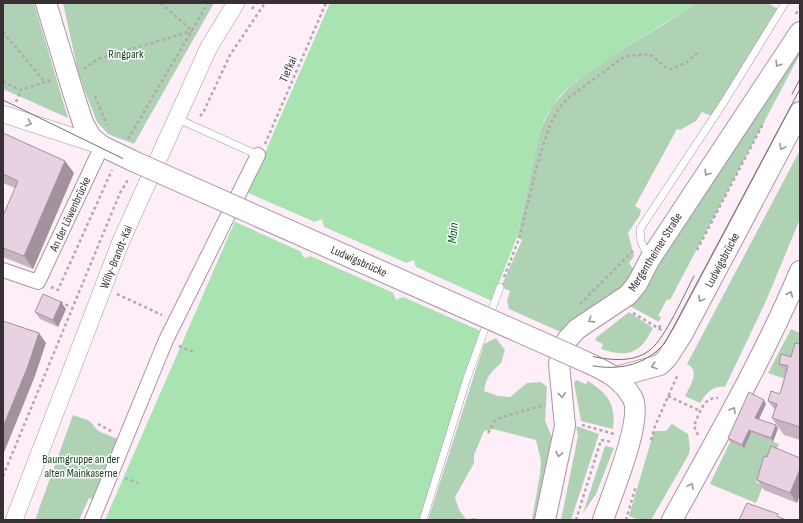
<svg xmlns="http://www.w3.org/2000/svg" width="803" height="523" viewBox="0 0 803 523" font-family="'Sofia Sans Condensed',sans-serif">
<style>
.green{fill:#afd2b4}
.water{fill:#aae3b2;fill-rule:evenodd}
.pier{fill:#fdeef7}
.lines{fill:none;stroke-linecap:round;stroke-linejoin:round}
.service-casing{stroke:#aa94a2;stroke-width:8}
.minor-casing{stroke:#aa94a2;stroke-width:16}
.tertiary-casing{stroke:#aa94a2;stroke-width:18}
.secondary-casing{stroke:#aa94a2;stroke-width:22}
.path{stroke:#b4a7af;stroke-width:2.5;stroke-dasharray:3 3;stroke-linecap:butt}
.service{stroke:#fff;stroke-width:7}
.minor{stroke:#fff;stroke-width:14}
.tertiary{stroke:#fff;stroke-width:17}
.secondary{stroke:#fff;stroke-width:20}
.tram{stroke:#796e75;stroke-width:1}
.secondary-bridge-casing{stroke:#aa94a2;stroke-width:22;stroke-linecap:butt}
.secondary-bridge{stroke:#fff;stroke-width:20}
.wall{fill:#c8b4c1}
.shaded-wall{fill:#a2929d}
.building{fill:#e8d1e0;stroke:#a2929d}
.oneway{stroke:#9c989a}
.labels{text-anchor:middle;stroke-width:3;stroke-linejoin:round;paint-order:stroke}
.park-label{font-size:12px;fill:#143d1e;stroke:#fff}
.street-label{font-size:12px;fill:#393036;stroke:#fff}
.water-label{font-size:13px;font-style:italic;fill:#025e24;stroke:#fff}
</style>
<rect width="100%" height="100%" fill="#fdeef7"/>
<path class="green" d="M3,3H34L68,118L3,89Z
M63,3H214L134,144L108,134L97,122L79,76Z
M696,3H768L781,11L714,117L702,112L696,121L680,130L677,129L635,206L641,210L640,215L628,233L634,256L629,263L638,276L563,333L509,309L507,301L510,291L501,287L522,240L517,237L540,130L552,106L569,87L611,56L666,23Z
M800,43V54L670,300L667,299L658,316L661,317L659,322L630,306Z
M800,150V219L766,301L725,387C712,385 706,394 700,403L685,396C690,386 701,371 687,364Z
M629,312L653,328C640,354 628,358 601,349L603,344L595,340L597,337Z
M791,329L800,333V373L791,381L768,373Z
M496,338L505,350L501,363C491,372 486,377 484,391L498,396L510,397L527,383L541,382L547,387L545,421L553,440L537,520H532L540,474L541,461L536,440L493,429L484,431L474,455V463L455,497L459,510L466,519L475,518L480,520H428L484,344Z
M576,380L586,384L588,381C608,394 616,404 613,429L581,421L574,383Z
M73,415L90,421L98,431L118,439L95,500L89,498L79,520H35Z
M672,424L688,434L690,448L689,454L651,520H639L629,516L654,431H666Z
M576,426L599,434L571,520H561L576,446L578,435Z
M751,433L779,444L773,461L767,458L756,482L763,486L756,503L710,484L730,442Z
M605,446L614,448L596,494L583,513Z"/>
<path class="water" d="M330,3H696C661,27 624,46 591,71C580,79 568,86 560,96C551,106 545,118 540,130L517,237L498,285L421,520H105ZM322,219L324,227L311,256L304,258L301,252L314,222ZM414,260L416,268L403,297L396,300L393,292L406,263Z"/>
<path class="pier" d="M246,192L317,223L304,253L233,221Z
M322,226L409,264L396,294L308,255Z
M414,266L494,302L483,332L401,296Z"/>
<g class="lines">
<g class="service-casing">
<path id="service" d="M176,118L258,155
M649,257L641,242L640,229L724,102L785,3
M423,520L467,378L500,287"/>
</g>
<g class="minor-casing">
<path id="minor" d="M3,270L38,282L102,146
M92,520L166,340L258,155"/>
</g>
<g class="tertiary-casing">
<path id="tertiary" d="M3,114L102,146
M14,520L121,241L209,47L236,3"/>
</g>
<g class="secondary-casing">
<path id="secondary" d="M46,3L73,92L83,123L91,137L102,146L133,161
M584,361C604,370 621,378 632,397C645,417 611,496 603,520
M616,377L660,365L667,358L683,333L800,112
M545,520L565,426L559,364L562,348L567,340L577,329L628,295L637,284L650,259L800,32
M672,520C717,438 764,357 800,271"/>
</g>
<path class="path" d="M161,3L192,31
M252,9L256,3
M796,14L800,7
M3,32L44,81
M84,69L98,59L192,31
M3,82L21,90L51,80
M95,96L107,125
M16,102L21,90
M200,116L203,113L230,55L265,3
M128,139L208,3
M265,144L326,3
M697,250L764,122
M504,277L519,239L540,154L550,125L557,111L567,99L625,56L649,54L667,68L672,69L687,62L699,51
M51,287L58,290L112,170
M117,294L162,315
M60,302L71,307
M580,304L633,251
M633,313L663,331
M659,328L662,323
M179,346L194,352
M668,396L700,411
M98,424L113,432
M582,425L614,434
M488,433L495,421L502,417L545,405
M698,435L694,426C699,414 703,397 718,398
M651,440L655,426L678,374
M3,476L120,193L129,178
M125,478L138,483
M576,520L601,440L612,442
M626,520L636,486"/>
<use href="#service" class="service"/>
<use href="#minor" class="minor"/>
<use href="#tertiary" class="tertiary"/>
<use href="#secondary" class="secondary"/>
<path class="tram" d="M792,94L800,79
M3,100L132,163L569,359C602,372 640,372 665,343L800,89
M206,190L572,351C595,358 631,367 651,349C665,338 685,293 694,276"/>
<g class="secondary-bridge-casing">
<path id="secondary-bridge" d="M133,161L584,361"/>
</g>
<use href="#secondary-bridge" class="secondary-bridge"/>
</g>
<path class="wall" d="M3,133L74,173L33,269L3,257V216L15,188L3,183Z
M66,309L58,327L40,319L35,312Z
M800,344V440L784,435L772,418L775,410L768,401L780,394L786,374L779,364L791,357Z
M766,404L759,419L778,428L773,442L751,433L744,448L730,442L728,438Z
M767,457L797,503L764,490L757,480Z"/>
<path class="shaded-wall" d="M65,161L74,173L33,269L24,256Z
M61,302L66,309L58,327L53,320Z
M39,333L46,343L35,376L3,455V427Z
M764,400L766,404L758,421L755,418Z
M776,425L778,428L773,442L771,438Z
M749,430L751,433L744,448L742,445Z
M800,469V495L797,503L790,493Z"/>
<path class="building" d="M3,133L65,161L24,256L3,248V216L18,181L3,174Z
M43,294L61,302L53,320L35,312Z
M3,321L39,333L28,366L3,427Z
M795,343L800,344V427L772,418L777,404L768,401L771,391L780,394L788,366L779,364L781,354L791,357Z
M749,392L764,400L755,418L776,425L771,438L749,430L742,445L728,438Z
M771,446L800,458V469L790,493L757,480L764,456L767,457Z
M747,503L778,514L777,516L786,520H739Z"/>
<defs><path id="oneway-chevron" d="M-2-3.5L2.5 0L-2 3.5" fill="none" stroke-width="1.6" stroke-linecap="round" stroke-linejoin="round"/></defs>
<g class="oneway">
<use href="#oneway-chevron" transform="translate(778 64) rotate(123)"/>
<use href="#oneway-chevron" transform="translate(29 123) rotate(19)"/>
<use href="#oneway-chevron" transform="translate(782 147) rotate(118)"/>
<use href="#oneway-chevron" transform="translate(707 173) rotate(123)"/>
<use href="#oneway-chevron" transform="translate(790 294) rotate(-67)"/>
<use href="#oneway-chevron" transform="translate(701 299) rotate(118)"/>
<use href="#oneway-chevron" transform="translate(591 320) rotate(148)"/>
<use href="#oneway-chevron" transform="translate(654 366) rotate(163)"/>
<use href="#oneway-chevron" transform="translate(562 395) rotate(84)"/>
<use href="#oneway-chevron" transform="translate(733 410) rotate(-61)"/>
<use href="#oneway-chevron" transform="translate(559 454) rotate(102)"/>
<use href="#oneway-chevron" transform="translate(691 486) rotate(-61)"/>
</g>
<g class="labels">
<g class="park-label">
<text x="126" y="58">Ringpark</text>
<text x="81" y="463">Baumgruppe an der<tspan x="81" dy="14">alten Mainkaserne</tspan></text>
</g>
<g class="street-label">
<text transform="translate(288 69) rotate(-66)" y="4">Tiefkai</text>
<text transform="translate(70 214) rotate(-65)" y="4">An der Löwenbrücke</text>
<text transform="translate(655 252) rotate(-58)" y="4">Mergentheimer Straße</text>
<text transform="translate(116 257) rotate(-68)" y="4">Willy-Brandt-Kai</text>
<text transform="translate(722 260) rotate(-62)" y="4">Ludwigsbrücke</text>
<text transform="translate(359 261) rotate(24)" y="4">Ludwigsbrücke</text>
</g>
<g class="water-label">
<text transform="translate(452 233) rotate(-85)" y="5">Main</text>
</g>
</g>
<rect width="803" height="523" fill="none" stroke="#393036" stroke-width="8"/>
</svg>
